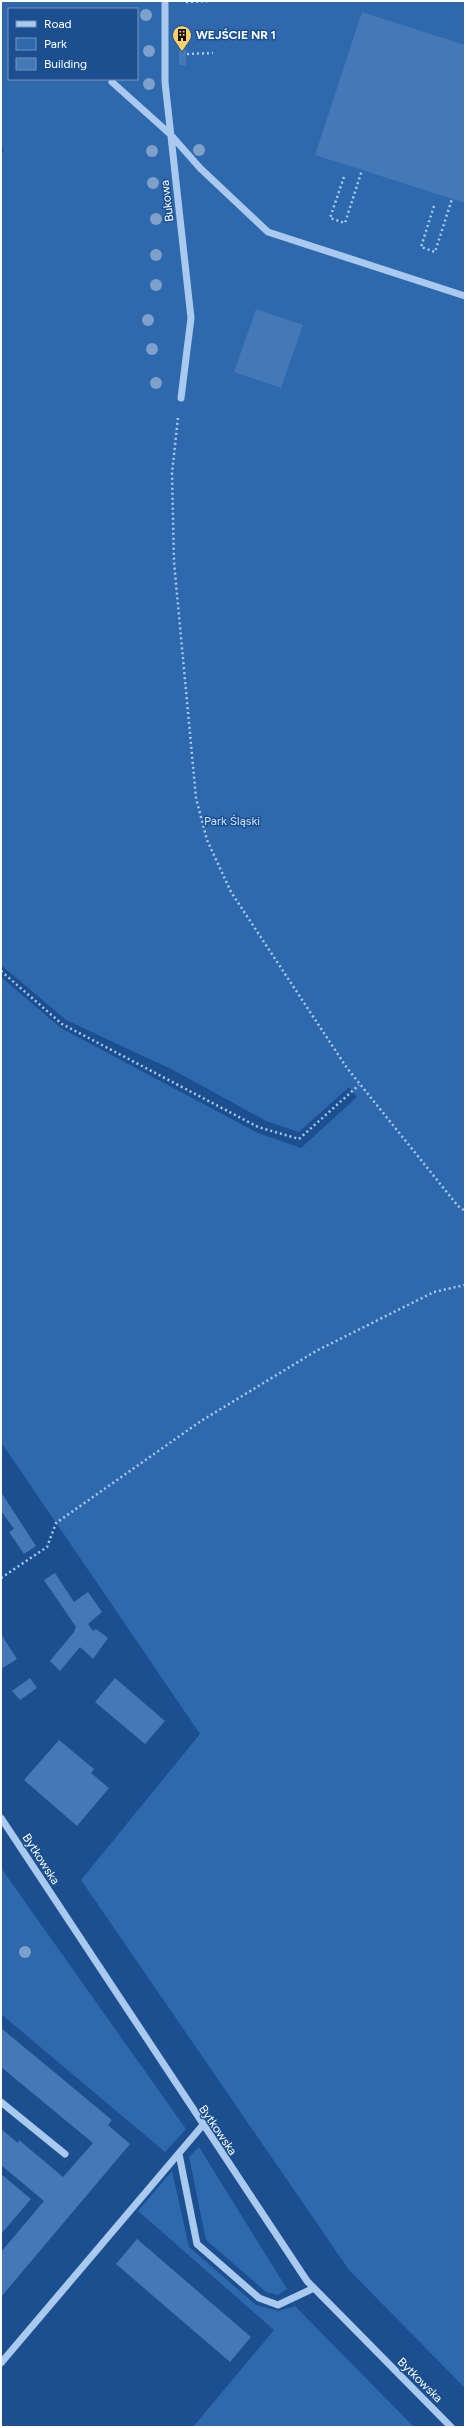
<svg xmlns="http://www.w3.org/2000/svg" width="466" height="2428" viewBox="0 0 466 2428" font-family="Figtree,sans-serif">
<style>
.green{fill:#2e69ad;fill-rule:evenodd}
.building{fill:#4478b7}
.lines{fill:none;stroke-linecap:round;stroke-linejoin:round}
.path{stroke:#a9c9ee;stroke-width:2.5;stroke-dasharray:2 3;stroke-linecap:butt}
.minor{stroke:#a9c9ee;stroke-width:7}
.tree{fill:#7ea0ca}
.labels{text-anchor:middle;stroke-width:3;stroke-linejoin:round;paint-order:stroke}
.poi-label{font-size:12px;font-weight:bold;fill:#fff;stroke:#1b4f8f;text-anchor:start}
.street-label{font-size:12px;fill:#fff;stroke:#1b4f8f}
.park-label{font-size:12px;fill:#cfe3fa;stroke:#1b4f8f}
</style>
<rect width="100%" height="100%" fill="#1b4f8f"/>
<path class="green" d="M1,1H465V2388L349,2270L81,1880L200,1734L1,1442V977L61,1028L258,1133L301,1148L357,1097L349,1087L299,1132L266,1121L173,1070L66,1020L1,965V152L4,151L1,142ZM9,9H137V79H9Z
M1,1868L186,2129L165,2152L1,2014Z
M199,2147L287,2289L278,2295L266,2292L206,2240L189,2157Z
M172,2171L189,2247L256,2305L279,2311L295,2306L414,2427H193L274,2330L138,2211Z"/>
<path class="building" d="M362,12L465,45V203L315,155Z
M179,42H186V65H179Z
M256,309L303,325L281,388L234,372Z
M1,1492L36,1546L24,1554L9,1532L14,1529L1,1511Z
M55,1573L74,1602L88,1592L102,1612L88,1624L93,1631L96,1629L108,1638L93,1659L80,1647L60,1671L50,1661L74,1632L76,1627L44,1580Z
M1,1634L17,1659L1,1669Z
M30,1678L37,1688L20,1700L12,1691Z
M115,1678L165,1721L145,1744L95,1702Z
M59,1740L94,1769L91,1773L109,1788L77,1826L24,1780Z
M1,2028L112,2120L108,2125L130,2144L1,2297V2252L44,2201L1,2165V2129L18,2143L19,2140L63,2177L93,2143L1,2067Z
M1,2174L31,2199L1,2234Z
M137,2239L251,2337L230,2362L116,2264Z"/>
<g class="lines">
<path class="path" d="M186,2L211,1
M187,54L213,53
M344,177L330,218L345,223L362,170
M434,206L421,247L435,252L452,199
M178,418L172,473L174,562L196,798L207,840L231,892L347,1068L458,1206L465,1211
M1,971L62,1024L258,1127L299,1139L359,1085
M1,1578L47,1547L56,1523L201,1421L316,1351L434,1292L465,1285"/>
<path class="minor" d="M165,1V82L191,318L181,398
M112,82L170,134L200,168L268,232L465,296
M1,1818L307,2281L451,2427
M1,2102L65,2154
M179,2154L197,2244L259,2298L278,2305L314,2288
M1,2363L202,2126"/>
</g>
<g class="tree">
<circle cx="146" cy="15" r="6"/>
<circle cx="149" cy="51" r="6"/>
<circle cx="149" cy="84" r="6"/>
<circle cx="199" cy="150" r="6"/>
<circle cx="152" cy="151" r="6"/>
<circle cx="153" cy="183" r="6"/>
<circle cx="156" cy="219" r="6"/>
<circle cx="156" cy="255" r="6"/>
<circle cx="156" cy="285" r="6"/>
<circle cx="148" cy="320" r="6"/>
<circle cx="152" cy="349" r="6"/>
<circle cx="156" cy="383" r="6"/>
<circle cx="25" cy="1952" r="6"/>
</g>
<defs>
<g id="building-pin" transform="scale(1)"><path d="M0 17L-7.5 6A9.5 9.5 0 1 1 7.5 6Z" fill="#ffd166" stroke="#1b4f8f"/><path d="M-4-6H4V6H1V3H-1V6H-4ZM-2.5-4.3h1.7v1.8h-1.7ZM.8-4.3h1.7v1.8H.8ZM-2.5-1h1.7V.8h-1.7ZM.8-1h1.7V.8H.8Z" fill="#111"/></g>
</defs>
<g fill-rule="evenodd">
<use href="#building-pin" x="182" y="35"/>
</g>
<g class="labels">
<g class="poi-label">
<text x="196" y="39">WEJŚCIE NR 1</text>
</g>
<g class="street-label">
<text transform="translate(167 201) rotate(-97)" y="4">Bukowa</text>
<text transform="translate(41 1859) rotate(57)" y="4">Bytkowska</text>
<text transform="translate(218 2130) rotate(56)" y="4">Bytkowska</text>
<text transform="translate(420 2380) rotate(45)" y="4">Bytkowska</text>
</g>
<g class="park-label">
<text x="232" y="825">Park Śląski</text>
</g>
</g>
<rect width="466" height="2428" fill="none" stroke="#ffffff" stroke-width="4"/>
<rect x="8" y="8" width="130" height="72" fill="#1b4f8f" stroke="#7695bc"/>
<rect x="16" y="21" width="20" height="6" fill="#a9c9ee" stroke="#7695bc"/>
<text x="44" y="28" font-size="12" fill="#ffffff">Road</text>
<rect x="16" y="38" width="20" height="12" fill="#2e69ad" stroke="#7695bc"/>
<text x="44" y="48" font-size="12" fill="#ffffff">Park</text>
<rect x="16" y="58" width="20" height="12" fill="#4478b7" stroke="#7695bc"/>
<text x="44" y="68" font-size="12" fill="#ffffff">Building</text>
</svg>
